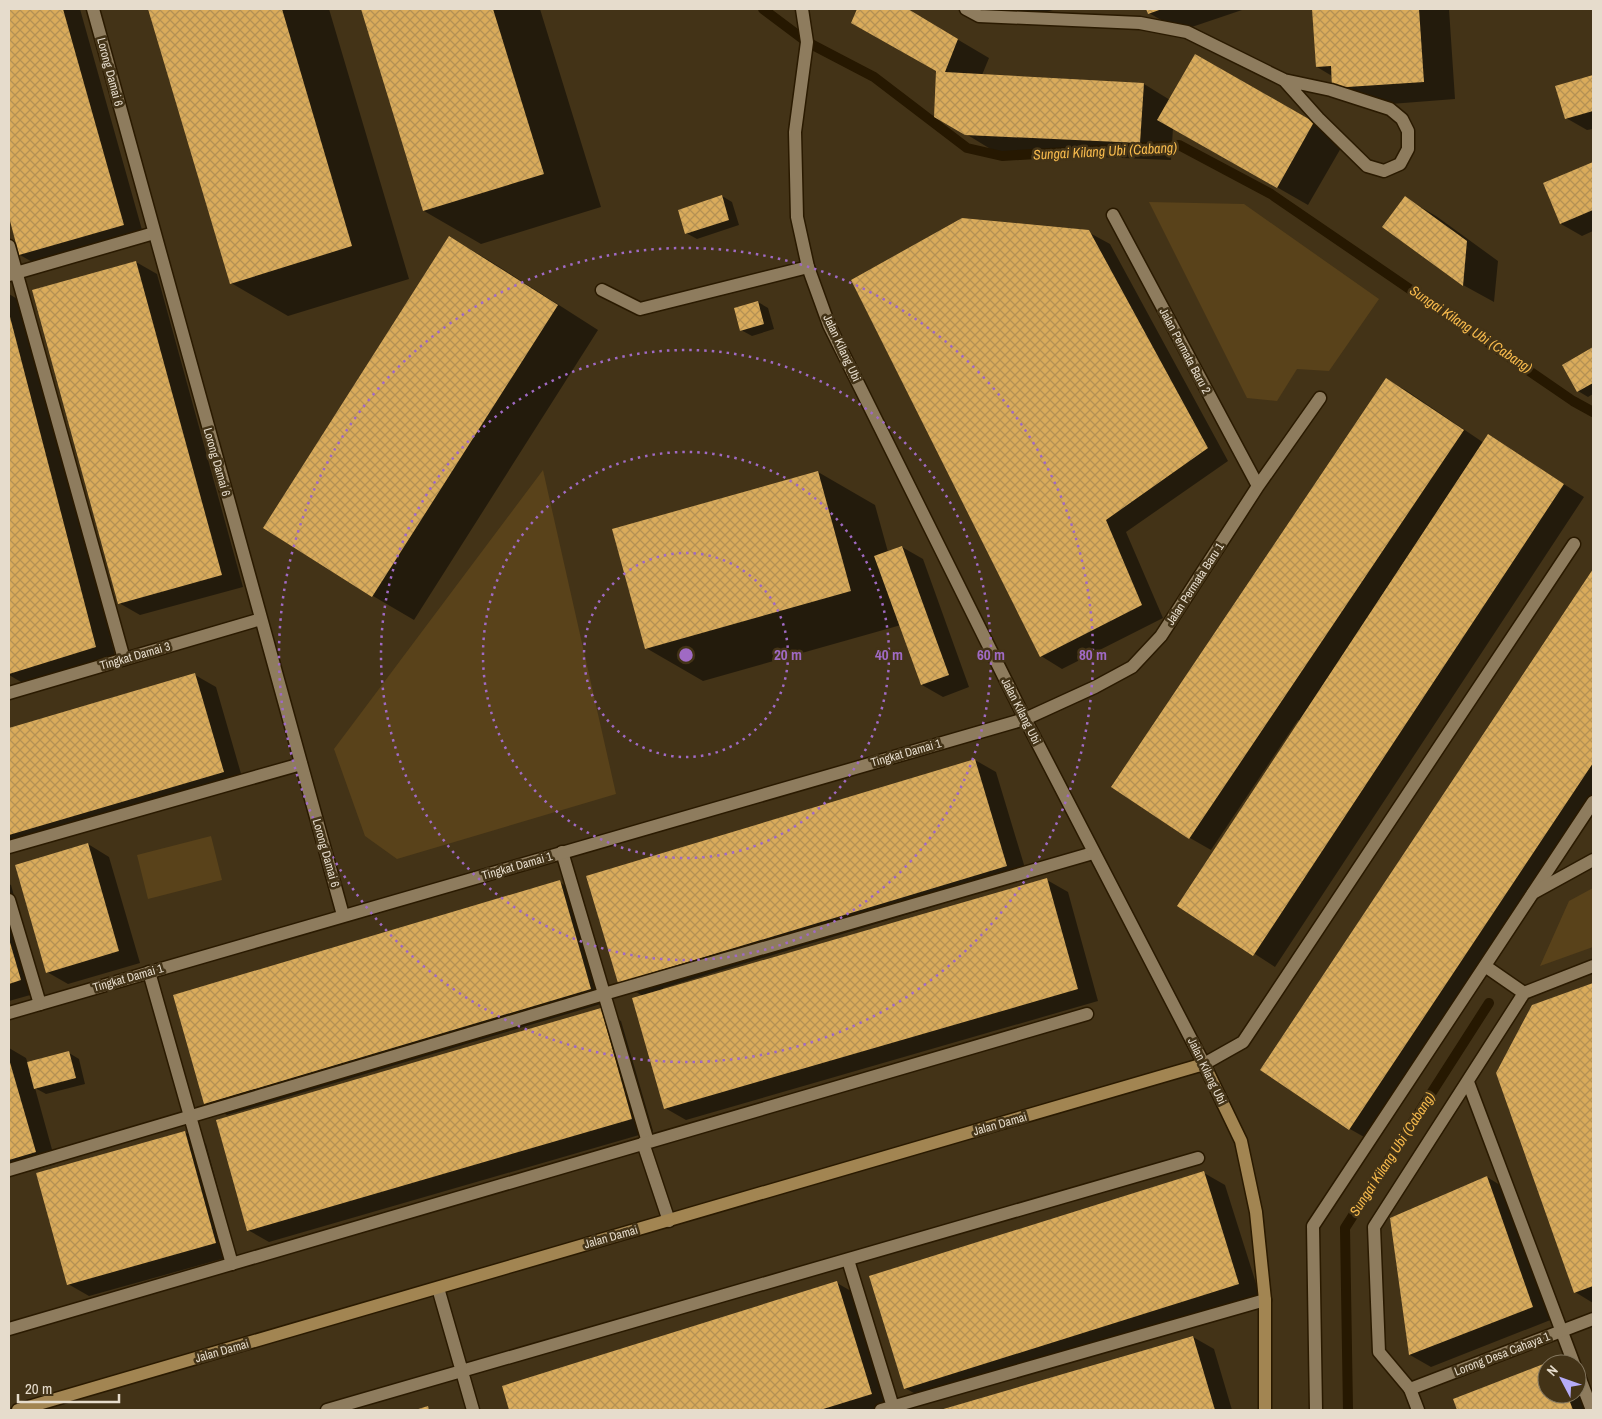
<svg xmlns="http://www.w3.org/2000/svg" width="1602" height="1419" viewBox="0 0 1602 1419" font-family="'Archivo Narrow',sans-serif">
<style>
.park{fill:#59421a}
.shadow{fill:#0007}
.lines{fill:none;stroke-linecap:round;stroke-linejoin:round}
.stream{stroke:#261801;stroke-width:10}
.building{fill:url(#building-cross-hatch)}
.service-casing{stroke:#2a1a00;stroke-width:15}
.minor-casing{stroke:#2a1a00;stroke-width:15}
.tertiary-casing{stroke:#2a1a00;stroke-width:15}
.secondary-casing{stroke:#2a1a00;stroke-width:15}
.service{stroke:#8e7c5e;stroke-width:12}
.minor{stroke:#8e7c5e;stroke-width:12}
.tertiary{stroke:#8e7c5e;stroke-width:12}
.secondary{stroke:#a28552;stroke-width:12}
.ring{fill:none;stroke:#a06ac4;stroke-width:2.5;stroke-dasharray:2.5 5}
.labels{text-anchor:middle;stroke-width:5;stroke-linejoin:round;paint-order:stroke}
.street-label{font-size:12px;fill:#e6dccc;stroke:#433317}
.water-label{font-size:14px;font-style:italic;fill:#f8bb4d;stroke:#433317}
.centre{fill:#a06ac4;stroke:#433317;stroke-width:2.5}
.ring-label{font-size:15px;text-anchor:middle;font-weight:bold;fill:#a06ac4;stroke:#433317;stroke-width:5;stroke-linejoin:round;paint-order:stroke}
</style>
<defs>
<pattern id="building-cross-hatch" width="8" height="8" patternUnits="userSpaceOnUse" patternTransform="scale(1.25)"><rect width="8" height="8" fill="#d9ab5b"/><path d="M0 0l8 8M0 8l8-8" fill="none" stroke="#b49154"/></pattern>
</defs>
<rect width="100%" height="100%" fill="#433317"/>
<path class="park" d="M1149,202L1244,204L1379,299L1329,371L1297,369L1277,401L1247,398Z
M543,470L616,794L397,859L365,836L334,749Z
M211,836L222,880L148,899L137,855Z
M1593,888V947L1540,966L1569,901Z"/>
<path class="shadow" d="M9,9H80L144,237L41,267L20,255L9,214Z
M149,9H329L409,279L288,316L231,283Z
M362,9H540L601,207L481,244L424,211Z
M858,9H906L989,58L982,75L1144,84L1170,100L1195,56L1345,141L1308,205L1173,128L1171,160L997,153L966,134L937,71L853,23Z
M1015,9H1056L1031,17Z
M1147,9H1245L1180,31L1149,13Z
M1313,9H1449L1455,99L1365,106L1333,87L1332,76L1317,67Z
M1593,76V129L1587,130L1566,118L1556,87Z
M1593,163V231L1582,236L1561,224L1544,184Z
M722,196L732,202L739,225L697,239L686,233Z
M1405,198L1436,216L1498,261L1494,302L1463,285L1383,227Z
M1088,232L1110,244L1228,461L1126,532L1163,618L1062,669L1041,656Z
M449,237L490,261L598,330L414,620L373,596L265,527Z
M136,262L157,274L243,587L140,615L119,603Z
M9,294L24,303L116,659L28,686L9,675Z
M758,302L768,308L774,329L752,336L741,330Z
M1593,348V394L1588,397L1578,391L1563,366Z
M1386,379L1407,391L1484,443L1489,436L1584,497L1275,967L1179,905L1300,721L1298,720L1211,850L1190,838L1113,787Z
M818,472L875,505L888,552L902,547L923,559L969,687L943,697L922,685L901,625L703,681L646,648Z
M1593,571V806L1371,1141L1350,1129L1261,1070Z
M195,675L216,687L244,784L9,841V729Z
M975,760L996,772L1028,878L663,988V990L1047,880L1068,892L1098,1001L686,1120L665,1108L643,996L619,982Z
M88,844L109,857L140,963L68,984L47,972Z
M559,882L580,894L611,1001L227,1115L206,1103Z
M9,884L11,885L41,992L9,1001Z
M1593,985V1303L1575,1292L1532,1006Z
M600,1009L621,1021L653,1131L269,1242L248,1230Z
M9,1048L26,1058L28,1064L69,1053L79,1059L85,1084L46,1094L35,1088L56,1164L9,1177Z
M185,1132L206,1144L236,1255L89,1296L68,1284Z
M1204,1173L1225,1185L1260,1296L926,1400L905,1388Z
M1487,1177L1508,1190L1553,1319L1431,1367L1410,1355L1392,1219Z
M837,1283L858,1295L892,1406L878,1410H511L503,1387Z
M1193,1337L1214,1349L1232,1410H943Z
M1553,1361L1558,1364H1547V1394H1577V1380L1589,1410H1459L1455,1400Z"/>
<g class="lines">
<path class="stream" d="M763,9L807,42L874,77L967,148L1002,156L1179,145L1271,194L1573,401L1593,412
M1348,1410L1345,1228L1489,1003"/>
</g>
<path class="building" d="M9,9H63L124,225L19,255L9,217Z
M148,9H282L352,246L230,284Z
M361,9H493L544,174L423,211Z
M857,9H908L958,39L945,72L1144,83L1140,143L965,135L934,117L936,71L851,23Z
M1146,9H1162L1148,14Z
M1312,9H1419L1424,82L1332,88L1331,66L1316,67Z
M1195,54L1314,122L1277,188L1157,120Z
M1593,75V111L1565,119L1555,86Z
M1593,162V210L1560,224L1543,183Z
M722,195L729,220L685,234L678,210Z
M1405,196L1467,241L1463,286L1382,227Z
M962,218L1089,230L1208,448L1106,520L1142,605L1040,657L851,280Z
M449,236L558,305L372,597L263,528Z
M136,261L222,575L118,604L32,290Z
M758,301L764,324L740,331L734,308Z
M9,313L96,647L9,674Z
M1593,347V383L1577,392L1562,365Z
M1386,378L1464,430L1189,839L1111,787Z
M1488,434L1564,484L1253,956L1177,906Z
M818,471L851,591L645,649L612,529Z
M902,546L949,675L921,685L874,556Z
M1593,569V763L1349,1130L1260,1070Z
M195,673L224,772L9,835V728Z
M975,759L1007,866L618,983L586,876Z
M88,843L119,951L46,973L15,865Z
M1047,878L1078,989L664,1109L632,998Z
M560,880L591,989L204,1104L173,995Z
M9,939L21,980L9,984Z
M1593,983V1286L1574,1293L1496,1073L1532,1005Z
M601,1008L632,1119L247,1231L216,1120Z
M69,1051L76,1078L34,1089L27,1062Z
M9,1059L36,1152L9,1160Z
M185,1131L216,1243L67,1285L36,1173Z
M1204,1171L1239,1284L904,1389L869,1276Z
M1487,1176L1533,1307L1409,1355L1390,1218Z
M837,1281L872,1394L820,1410H509L502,1386Z
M1193,1336L1215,1410H940Z
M1554,1360L1555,1364H1547V1394H1567L1573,1410H1457L1453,1399Z
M428,1406L429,1410H415Z"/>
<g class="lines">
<g class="service-casing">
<path id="service" d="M966,9L979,16L1140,23L1187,32L1284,80L1331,90L1390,109L1402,119L1408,131V149L1400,164L1384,171L1367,166L1318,118L1284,80
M9,246L124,659
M9,275L154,233
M602,290L640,309L808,267
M9,847L301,764
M562,852L648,1142
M9,900L40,1004
M1485,966L1524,993
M149,972L232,1264
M1468,1082L1574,1364
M9,1170L604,994L1093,853
M848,1260L893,1407
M1577,1371L1592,1410
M1410,1389L1379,1352L1374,1227L1524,993L1593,966
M881,1410L1265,1300
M1316,1410L1313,1226L1593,802"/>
</g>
<g class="minor-casing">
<path id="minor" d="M93,9L343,915
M1113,215L1258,486
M9,693L261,619
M1533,893L1593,860
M9,1013L1025,719L1095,687L1132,667L1161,636L1258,486L1320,398
M1204,1064L1243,1042L1574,544
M643,1143L669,1221
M438,1288L473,1410
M9,1329L1087,1014
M327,1410L1198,1158
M1418,1410L1410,1389L1593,1319"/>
</g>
<g class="tertiary-casing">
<path id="tertiary" d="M802,9L807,42L795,132L797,217L808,267L829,325L1025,719L1204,1064"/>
</g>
<g class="secondary-casing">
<path id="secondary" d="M18,1410L1204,1064L1241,1141L1256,1212L1265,1300V1410"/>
</g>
<use href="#service" class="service"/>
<use href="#minor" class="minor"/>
<use href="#tertiary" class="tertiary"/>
<use href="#secondary" class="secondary"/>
</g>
<g class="ring">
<circle cx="686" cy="655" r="102"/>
<circle cx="686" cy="655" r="203"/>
<circle cx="686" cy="655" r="305"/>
<circle cx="686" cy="655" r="407"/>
</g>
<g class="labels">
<g class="street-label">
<text transform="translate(110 72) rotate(75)" y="4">Lorong Damai 6</text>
<text transform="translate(842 348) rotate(65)" y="4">Jalan Kilang Ubi</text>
<text transform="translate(1185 351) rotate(62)" y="4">Jalan Permata Baru 2</text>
<text transform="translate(217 462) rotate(74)" y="4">Lorong Damai 6</text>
<text transform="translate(1195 584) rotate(-57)" y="4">Jalan Permata Baru 1</text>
<text transform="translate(135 656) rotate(-16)" y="4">Tingkat Damai 3</text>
<text transform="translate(1021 711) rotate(63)" y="4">Jalan Kilang Ubi</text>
<text transform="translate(906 753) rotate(-16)" y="4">Tingkat Damai 1</text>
<text transform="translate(326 853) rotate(74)" y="4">Lorong Damai 6</text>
<text transform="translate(517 866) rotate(-16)" y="4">Tingkat Damai 1</text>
<text transform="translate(128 978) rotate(-16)" y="4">Tingkat Damai 1</text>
<text transform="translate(1207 1071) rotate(64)" y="4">Jalan Kilang Ubi</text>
<text transform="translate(1000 1124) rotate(-16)" y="4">Jalan Damai</text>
<text transform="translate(611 1237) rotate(-16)" y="4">Jalan Damai</text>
<text transform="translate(222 1351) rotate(-16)" y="4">Jalan Damai</text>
<text transform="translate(1502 1354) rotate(-21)" y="4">Lorong Desa Cahaya 1</text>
</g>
<g class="water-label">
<text transform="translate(1105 151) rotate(-3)" y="5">Sungai Kilang Ubi (Cabang)</text>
<text transform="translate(1471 329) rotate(34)" y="5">Sungai Kilang Ubi (Cabang)</text>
<text transform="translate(1392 1154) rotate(-57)" y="5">Sungai Kilang Ubi (Cabang)</text>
</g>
</g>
<circle cx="686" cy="655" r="8" class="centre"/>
<g class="ring-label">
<text x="788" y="660">20 m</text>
<text x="889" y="660">40 m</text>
<text x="991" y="660">60 m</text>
<text x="1093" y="660">80 m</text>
</g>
<rect width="1602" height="1419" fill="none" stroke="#e6dccc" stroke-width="20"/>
<g transform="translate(1562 1379) rotate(311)"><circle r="24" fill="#433317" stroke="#84775f"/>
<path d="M0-4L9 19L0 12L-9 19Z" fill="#b5acf8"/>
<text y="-8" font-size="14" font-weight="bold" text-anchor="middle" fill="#e6dccc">N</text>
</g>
<path d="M18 1394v8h101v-8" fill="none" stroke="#e6dccc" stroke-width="2.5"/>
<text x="25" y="1394" font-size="15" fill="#e6dccc" stroke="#433317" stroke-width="4" paint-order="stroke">20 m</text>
</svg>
